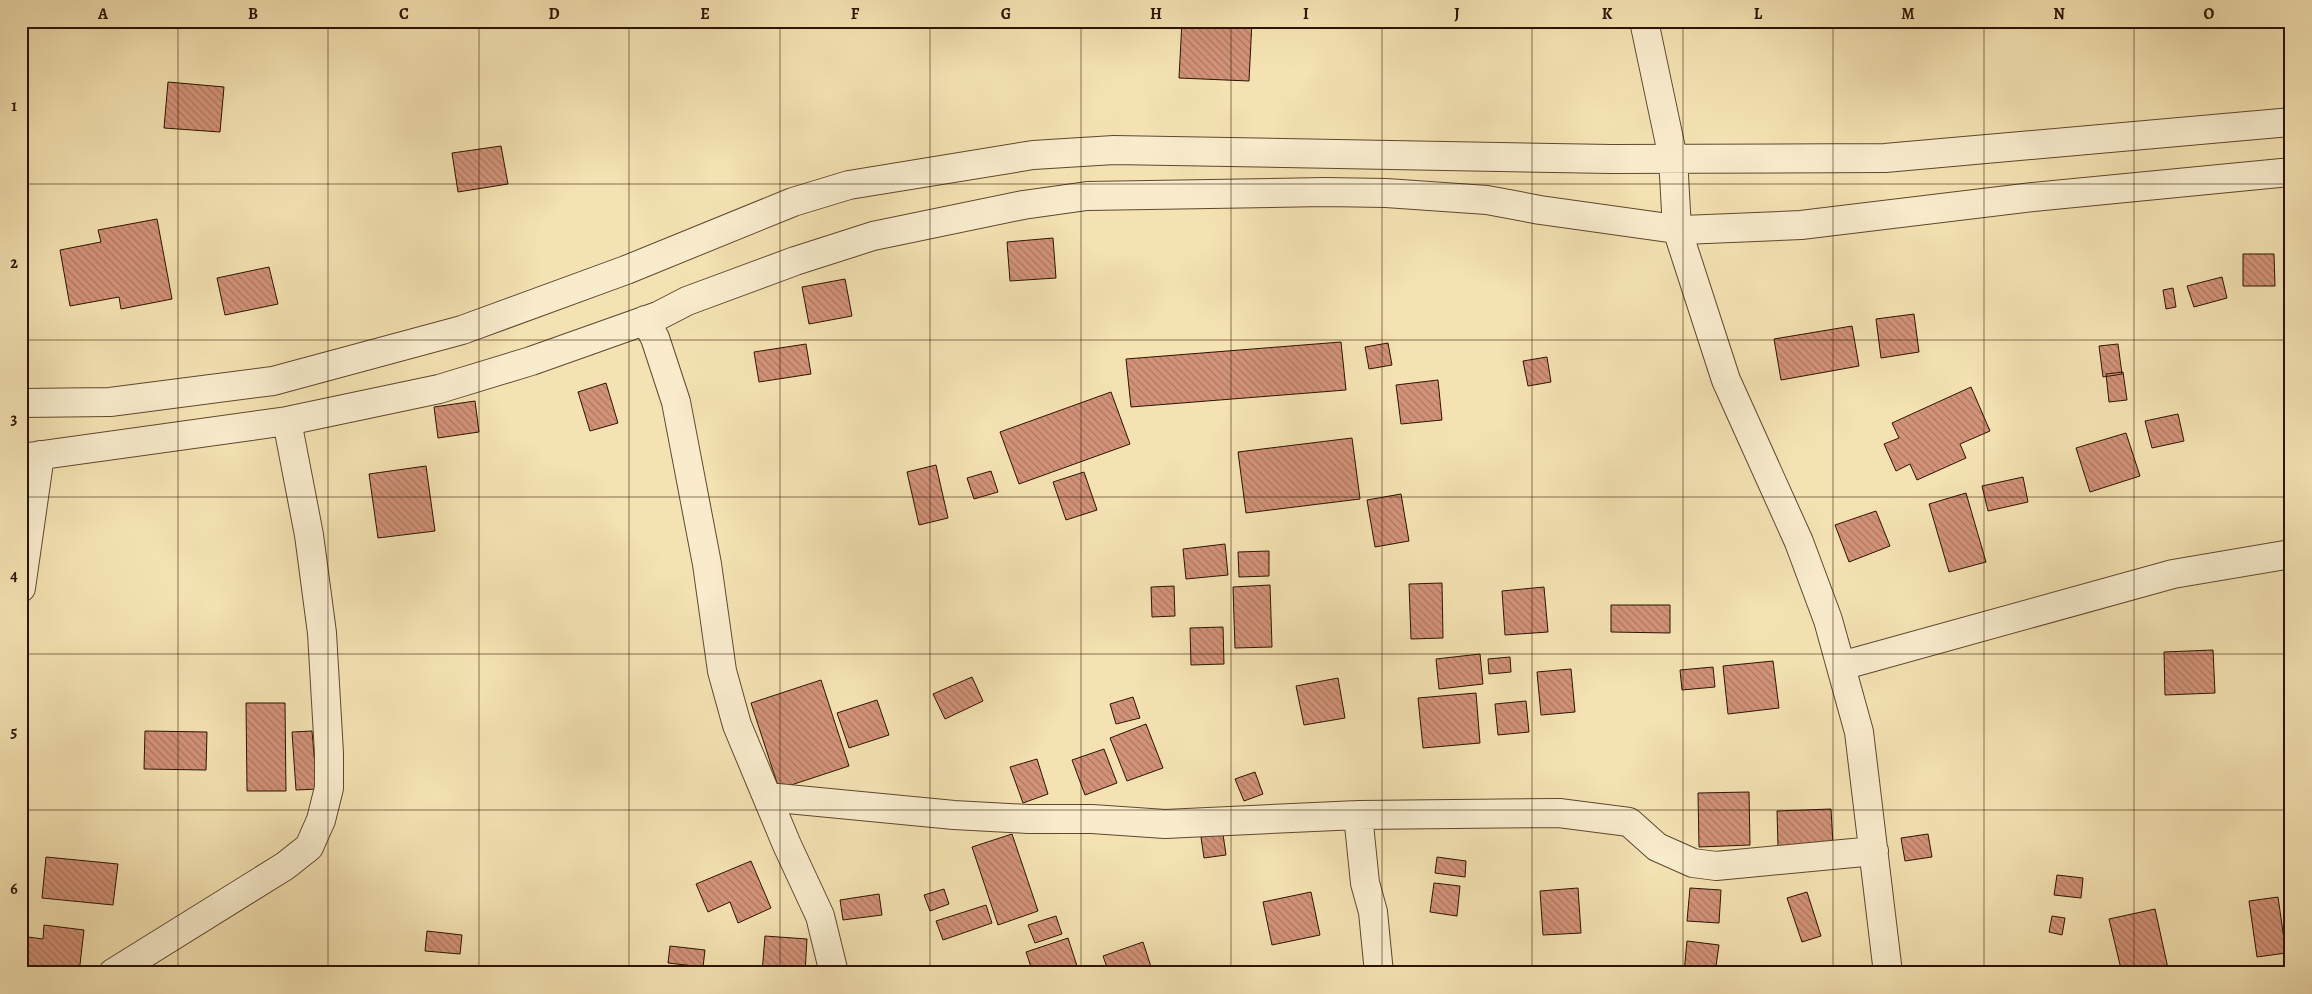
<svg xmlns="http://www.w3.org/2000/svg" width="2312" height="994" viewBox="0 0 2312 994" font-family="Alegreya,serif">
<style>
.building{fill:url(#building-back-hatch);stroke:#2d1301}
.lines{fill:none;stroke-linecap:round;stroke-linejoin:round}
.minor-casing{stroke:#5f472d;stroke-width:30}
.minor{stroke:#f8eccd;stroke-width:28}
.grid{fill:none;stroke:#2d1301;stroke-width:1;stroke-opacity:0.55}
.neatline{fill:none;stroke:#2d1301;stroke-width:2}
.grid-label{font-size:16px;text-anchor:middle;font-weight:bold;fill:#2d1301}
</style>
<defs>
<pattern id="building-back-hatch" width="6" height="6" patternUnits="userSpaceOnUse" patternTransform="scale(1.25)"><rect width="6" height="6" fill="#d39379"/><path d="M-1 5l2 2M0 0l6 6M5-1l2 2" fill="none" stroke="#ac7761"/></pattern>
</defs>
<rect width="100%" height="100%" fill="#f4e2b2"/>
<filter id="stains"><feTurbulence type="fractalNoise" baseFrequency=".004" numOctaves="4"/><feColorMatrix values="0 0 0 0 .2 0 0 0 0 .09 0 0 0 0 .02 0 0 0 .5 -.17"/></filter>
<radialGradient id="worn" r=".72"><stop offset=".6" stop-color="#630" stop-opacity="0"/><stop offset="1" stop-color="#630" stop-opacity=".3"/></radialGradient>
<path class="building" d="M1182,21H1252L1249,81L1179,78Z
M168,82L224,87L220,132L164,128Z
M501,146L508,184L458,192L452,153Z
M157,219L172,299L121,309L119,297L70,306L60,250L101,242L98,230Z
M1053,238L1056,278L1010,281L1007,242Z
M2243,254H2274L2275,286H2243Z
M269,267L278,304L225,315L217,278Z
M2222,277L2227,298L2194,307L2187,286Z
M845,279L852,316L809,324L802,287Z
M2173,288L2176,307L2166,309L2163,290Z
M1914,314L1919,352L1881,358L1876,319Z
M1852,326L1859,366L1781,380L1774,339Z
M1341,342L1346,390L1131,407L1126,359Z
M1388,343L1392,365L1369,369L1365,347Z
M806,344L811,374L759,382L754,352Z
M2118,344L2122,374L2103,377L2099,346Z
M1547,357L1551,382L1528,386L1523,361Z
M2123,372L2127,400L2109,402L2106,374Z
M1438,380L1442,420L1401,424L1396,385Z
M606,383L618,423L590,431L578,392Z
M1971,387L1990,431L1960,444L1966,458L1917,480L1910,464L1896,471L1884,444L1899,438L1892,423Z
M1111,392L1130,444L1019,484L1000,432Z
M475,401L479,432L438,438L434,407Z
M2178,414L2184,441L2152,448L2145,421Z
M2126,433L2140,476L2090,492L2076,448Z
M1352,438L1360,499L1246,513L1238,452Z
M936,465L948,518L919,525L907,472Z
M426,466L435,531L378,538L369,474Z
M991,471L998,492L974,499L967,478Z
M1084,472L1097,510L1066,520L1053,482Z
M2023,477L2028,502L1988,511L1982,486Z
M1966,493L1986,562L1949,572L1929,504Z
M1401,494L1409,541L1375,547L1367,500Z
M1876,511L1890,546L1849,562L1835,525Z
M1225,544L1228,575L1186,579L1183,549Z
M1269,551V576L1239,577L1238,552Z
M1442,583L1443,638L1411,639L1409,584Z
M1270,585L1272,647L1235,648L1233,587Z
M1174,586L1175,616L1152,617L1151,587Z
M1544,587L1548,632L1505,635L1502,591Z
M1611,605H1670V633L1611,632Z
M1223,627L1224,664L1191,665L1190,628Z
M2213,650L2215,693L2165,695L2164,652Z
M1480,654L1483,684L1439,689L1436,659Z
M1510,657L1511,672L1489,674L1488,659Z
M1773,661L1779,708L1728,714L1723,666Z
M1713,667L1715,687L1682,690L1680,670Z
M1571,669L1575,712L1541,715L1537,672Z
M972,677L983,701L945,719L933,694Z
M1338,678L1345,718L1304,725L1296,686Z
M821,680L849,766L779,789L751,703Z
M1476,693L1480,743L1423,748L1418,698Z
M1133,697L1140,718L1116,724L1110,704Z
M877,700L889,735L849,748L837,713Z
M1526,701L1529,732L1498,735L1495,704Z
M246,703H285L286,791H247Z
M1146,724L1163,768L1127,781L1110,738Z
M145,731L207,732L206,770L144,769Z
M312,731L317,789L296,790L292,732Z
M1104,749L1117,783L1085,795L1072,760Z
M1037,759L1048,794L1023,803L1010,767Z
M1255,772L1263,794L1244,801L1235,779Z
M1749,792L1750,845L1699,847L1698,793Z
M1831,809L1833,844L1778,846L1777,811Z
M1012,834L1038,911L998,925L972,847Z
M1223,834L1226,855L1204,858L1201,837Z
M1928,834L1932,857L1905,861L1901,838Z
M46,857L118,864L113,905L42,898Z
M1437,857L1466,861L1465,877L1435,873Z
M751,861L771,908L738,923L730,902L708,912L696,884Z
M2057,875L2083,878L2081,898L2054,895Z
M1434,883L1460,886L1457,916L1430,912Z
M1578,888L1581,933L1543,935L1540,891Z
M1690,888L1721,890L1719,923L1687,921Z
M944,889L949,904L930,911L924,895Z
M1311,892L1320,935L1272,945L1263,902Z
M1807,892L1821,936L1802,942L1787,898Z
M879,894L882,915L843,920L840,900Z
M2278,897L2286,953L2257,957L2249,901Z
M986,905L992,923L943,940L936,921Z
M2155,909L2169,973H2122L2109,919Z
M2291,914V958L2284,915Z
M1056,916L1062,934L1035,943L1028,925Z
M2052,916L2065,918L2062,935L2049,932Z
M44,925L84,930L79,973H24L28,937L43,939Z
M427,931L462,935L460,954L425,951Z
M765,936L807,939L805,973H762Z
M1068,938L1077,966L1056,973H1033L1026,952Z
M1687,941L1719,945L1715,973H1684Z
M1143,942L1153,973H1109L1103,956Z
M670,946L705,950L703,967L668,963Z
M402,968L445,973H401Z
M593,968L636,973H593Z"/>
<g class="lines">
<g class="minor-casing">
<path id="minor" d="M1644,21L1673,158L1677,229L1726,380L1799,542L1828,620L1859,732L1888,973
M645,320L655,338L676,402L707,564L722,671L737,725L787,845L820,916L834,973
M21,403L110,402L273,381L462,330L626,270L793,202L849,185L1033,155L1114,150L1611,159L1885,158L2291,122
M21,458L287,421L439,389L531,361L658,316L687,301L795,261L873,236L1023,205L1087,196L1325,192L1386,193L1487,200L1540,210L1683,230L1801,225L2033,197L2291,172
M21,588L40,455
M1841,666L2173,574L2291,554
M767,797L954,815L1028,819H1092L1165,824L1358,815L1559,813L1629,822L1657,847L1693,863L1716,866L1874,851
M1358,815L1365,883L1373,912L1379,973
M113,973L285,866L309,847L321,820L329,788V753L322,633L309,535L287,421"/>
</g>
<use href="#minor" class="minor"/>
</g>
<path class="grid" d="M178,21V973M328,21V973M479,21V973M629,21V973M780,21V973M930,21V973M1081,21V973M1231,21V973M1382,21V973M1532,21V973M1683,21V973M1833,21V973M1984,21V973M2134,21V973M21,184H2291M21,340H2291M21,497H2291M21,654H2291M21,810H2291"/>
<rect width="2312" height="994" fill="none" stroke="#f4e2b2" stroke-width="55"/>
<rect x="28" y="28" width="2256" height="938" class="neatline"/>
<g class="grid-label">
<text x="103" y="19">A</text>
<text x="253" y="19">B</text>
<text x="404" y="19">C</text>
<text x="554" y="19">D</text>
<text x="705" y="19">E</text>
<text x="855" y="19">F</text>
<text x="1006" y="19">G</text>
<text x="1156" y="19">H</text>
<text x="1306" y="19">I</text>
<text x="1457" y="19">J</text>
<text x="1607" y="19">K</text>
<text x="1758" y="19">L</text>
<text x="1908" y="19">M</text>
<text x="2059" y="19">N</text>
<text x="2209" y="19">O</text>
<text x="14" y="111">1</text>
<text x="14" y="268">2</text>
<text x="14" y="424">3</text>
<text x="14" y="581">4</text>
<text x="14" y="737">5</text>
<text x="14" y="894">6</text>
</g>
<rect width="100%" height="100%" filter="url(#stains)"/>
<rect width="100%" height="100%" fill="url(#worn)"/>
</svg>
